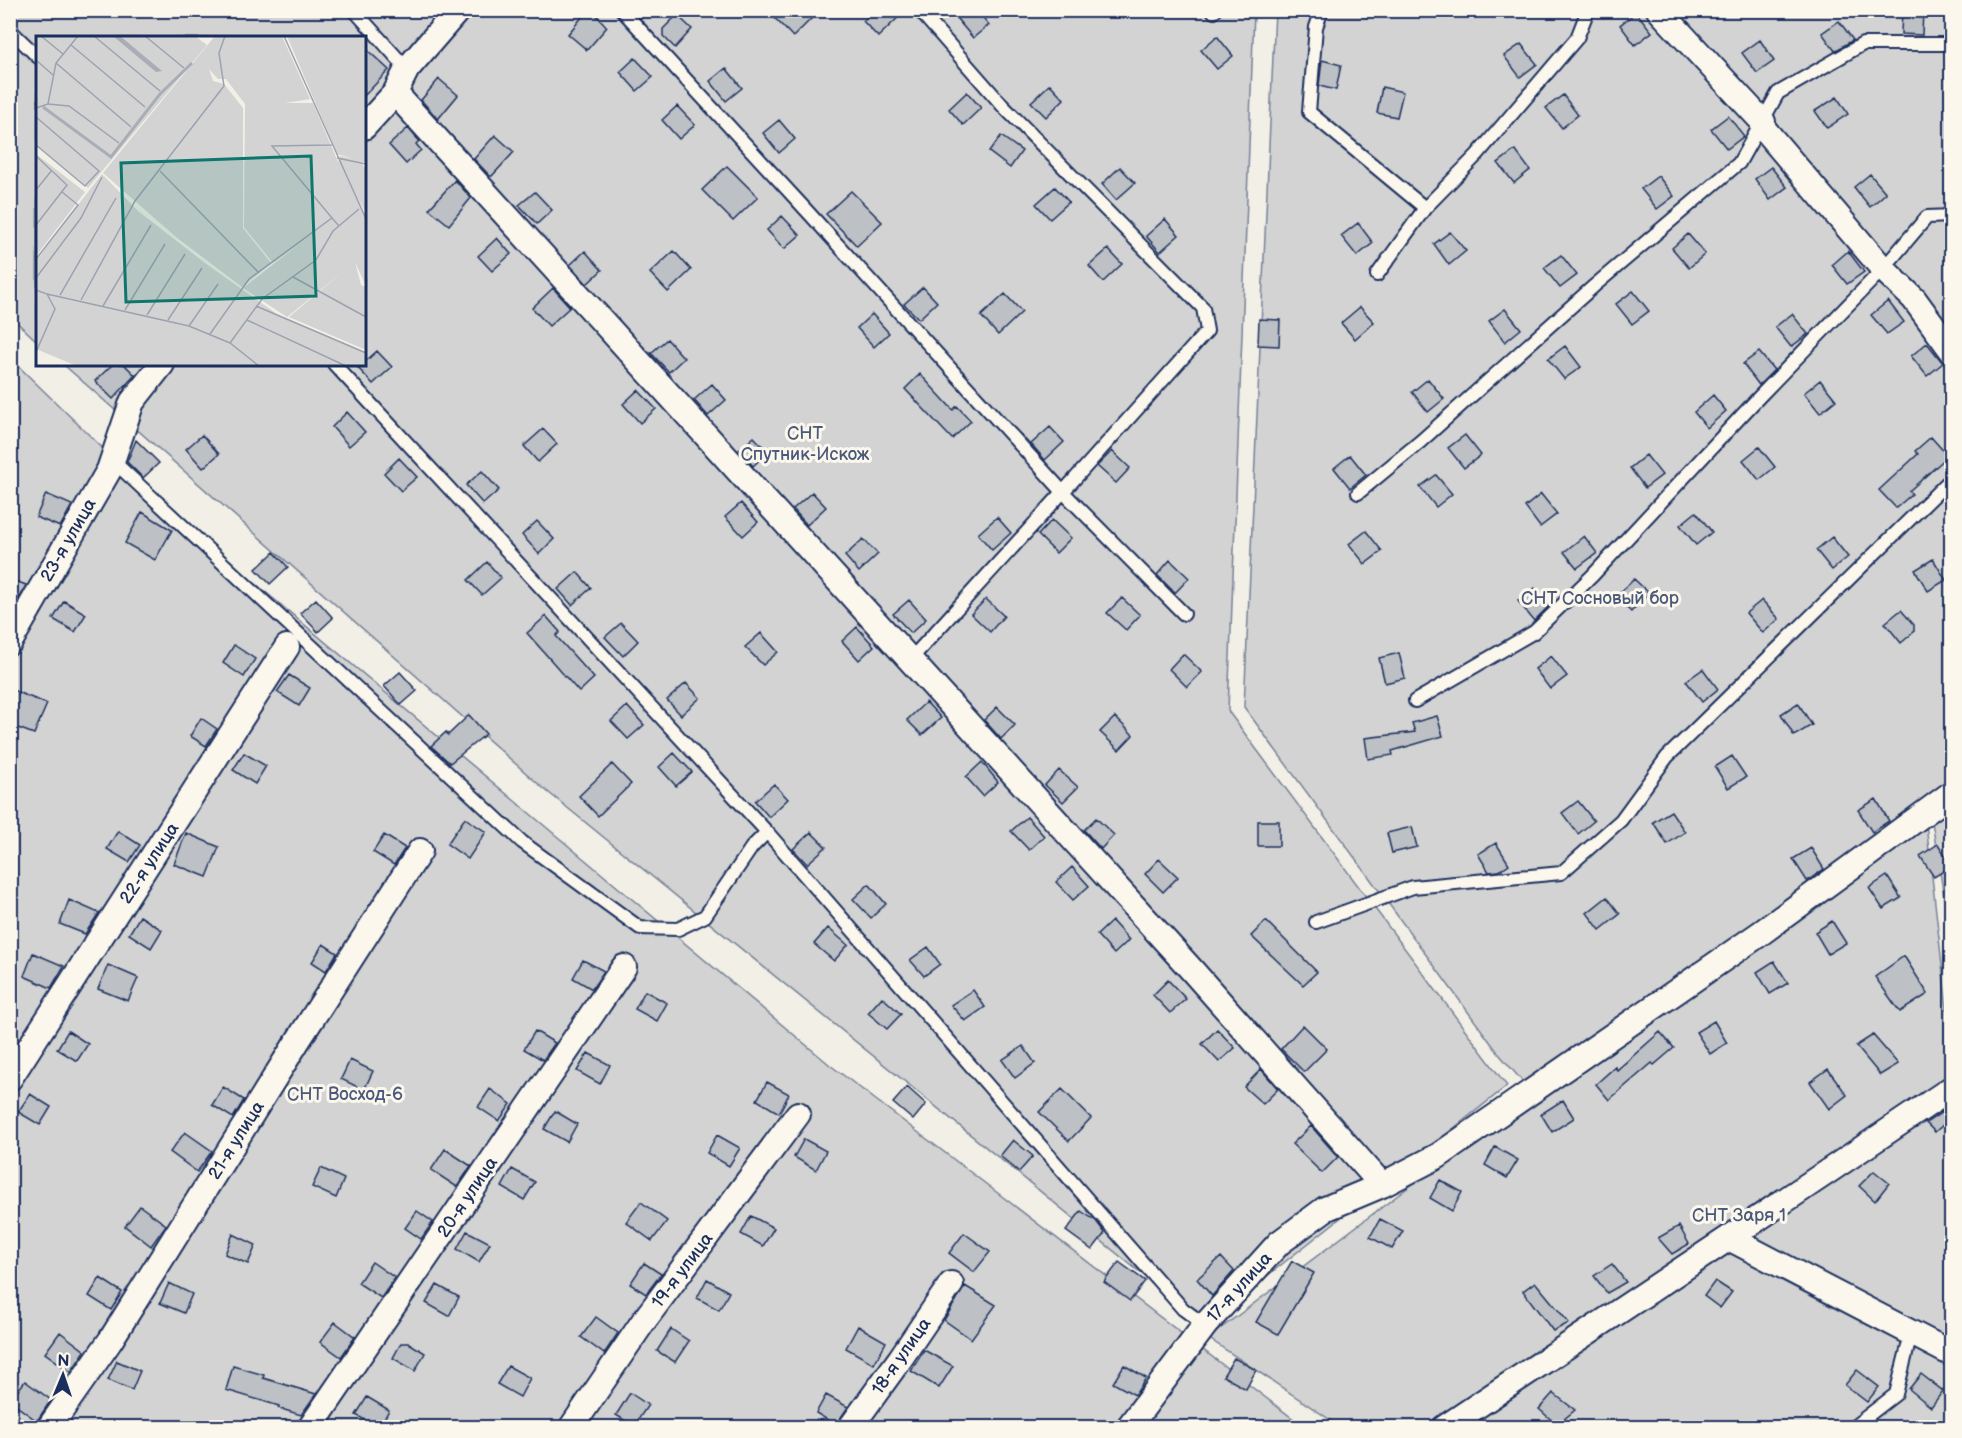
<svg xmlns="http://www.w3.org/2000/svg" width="1962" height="1438" viewBox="0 0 1962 1438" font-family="'Balsamiq Sans',sans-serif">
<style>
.green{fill:#d2d3d2;stroke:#768198;stroke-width:1.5}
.building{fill:#bdc0c4;stroke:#1b2f5e;stroke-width:1.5}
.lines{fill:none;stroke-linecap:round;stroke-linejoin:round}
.service-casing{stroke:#1b2f5e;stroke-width:16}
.minor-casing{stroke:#1b2f5e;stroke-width:28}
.service{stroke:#fbf7ec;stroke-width:12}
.minor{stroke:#fbf7ec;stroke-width:24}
.labels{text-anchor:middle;stroke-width:6;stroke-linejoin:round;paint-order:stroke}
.park-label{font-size:18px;fill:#49587b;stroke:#fbf7ec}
.street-label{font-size:18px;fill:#1b2f5e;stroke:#fbf7ec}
.inset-river{fill:none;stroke:#a9adb7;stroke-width:3}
.inset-road{fill:none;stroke:#9ca2b0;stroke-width:1.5}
.view{fill:#0f766e;fill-opacity:0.15;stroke:#0f766e;stroke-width:3}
.inset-edge{fill:none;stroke:#1b2f5e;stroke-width:3}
</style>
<rect width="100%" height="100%" fill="#f2efe6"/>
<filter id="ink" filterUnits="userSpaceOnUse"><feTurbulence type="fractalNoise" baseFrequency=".0167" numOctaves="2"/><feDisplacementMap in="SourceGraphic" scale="12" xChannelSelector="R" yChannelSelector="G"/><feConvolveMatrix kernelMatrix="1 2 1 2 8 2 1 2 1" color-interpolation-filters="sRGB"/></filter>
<g filter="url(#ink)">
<path class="green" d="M11,11H1254L1228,711L1507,1086L1205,1325L543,788L64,365L364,364V38H38L37,341L11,317Z
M1275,11H1951V941L1929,803L1528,1088L1499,1054L1244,707Z
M10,358L158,502L830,1065L1304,1427H11Z
M1925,815L1952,1053V1422L1945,1427H1341L1208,1338L1426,1174Z"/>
<path class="building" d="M588,10H592L607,27L587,50L568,34Z
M767,10H820L793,37Z
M875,10H906L878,37L863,21Z
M967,10H977L989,25L973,38L957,19Z
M1902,10H1923L1922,35L1901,34Z
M1636,12L1652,32L1635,45L1620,25Z
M677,15L692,29L675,48L663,36V29Z
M1839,21L1853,40L1835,51L1822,33Z
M1217,36L1233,56L1217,69L1201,50Z
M1760,40L1774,61L1757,73L1742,53Z
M1521,44L1537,64L1520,77L1504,56Z
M364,47L389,70L364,96Z
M635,58L653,77L637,91L620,72Z
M1322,60L1341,65L1336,90L1319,86Z
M726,68L742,88L726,101L710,81Z
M439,79L458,95L438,119L421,100Z
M1050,84L1064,99L1046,117L1031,102Z
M1382,87L1403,92L1397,117L1377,113Z
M967,92L981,108L963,125L949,109Z
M1563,95L1578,115L1562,128L1546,108Z
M1837,97L1848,114L1827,128L1815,111Z
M677,106L695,125L679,139L662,120Z
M1728,116L1744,136L1727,149L1711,129Z
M779,120L795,139L779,153L763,133Z
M408,128L419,141L416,144L421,150L406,164L389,145Z
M495,135L514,152L492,176H490L474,159Z
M1001,136L1022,151L1010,168L989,152Z
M1515,150L1530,170L1514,183L1498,163Z
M727,166L758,197L733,221L702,190Z
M1120,167L1135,183L1116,200L1102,184Z
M1771,167L1787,187L1770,200L1755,179Z
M1870,174L1886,193L1870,207L1854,187Z
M1658,176L1674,196L1657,209L1641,189Z
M455,180L471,198L449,225L429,209Z
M1055,187L1069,202L1050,219L1036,204Z
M851,191L882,222L857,246L826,214Z
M535,192L552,210L537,224L519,205Z
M782,216L800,235L784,249L767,230Z
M1165,219L1179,235L1160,252L1146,236Z
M1358,223L1373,243L1357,256L1341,236Z
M1450,232L1466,251L1449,265L1434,244Z
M1688,234L1705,254L1689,268L1672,248Z
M497,238L511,254L492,271L478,256Z
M1108,249L1122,264L1103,282L1089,266Z
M585,251L602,270L587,284L570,265Z
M674,251L691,270L668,292L650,273Z
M1848,251L1864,272L1847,284L1832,265Z
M1561,255L1577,275L1560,288L1544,268Z
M923,287L937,302L919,319L904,304Z
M553,288L570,307L549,326L532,308Z
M1633,291L1649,311L1632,324L1616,304Z
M1005,294L1022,312L998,335L981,316Z
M1888,301L1904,322L1887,334L1871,315Z
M1360,307L1374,322L1355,339L1341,323Z
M1505,309L1521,329L1505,342L1489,321Z
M872,314L889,333L874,347L857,328Z
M1792,314L1808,334L1791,347L1775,327Z
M1259,319L1280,320L1279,346L1258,345Z
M667,339L684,358L669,372L651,353Z
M1927,343L1943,363L1927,376L1911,356Z
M1565,346L1581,367L1564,379L1548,359Z
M377,351L392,367L373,384L358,368Z
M1759,352L1774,370L1759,385L1743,364Z
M113,364H124L135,375L113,399L95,381Z
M920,374L953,410L957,406L971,421L952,439L905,389Z
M1428,379L1444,399L1428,412L1412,392Z
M1820,380L1836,400L1820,413L1804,393Z
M712,384L726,400L708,416L694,400Z
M638,390L656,409L640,423L623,404Z
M1713,395L1726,411L1707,428L1694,412Z
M347,412L365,432L349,446L332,427Z
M1050,427L1064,442L1045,460L1031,444Z
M543,429L557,444L538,462L524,446Z
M202,435L219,454L203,468L186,449Z
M1465,435L1481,455L1464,468L1448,448Z
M754,437L768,452L753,466L739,450Z
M1931,437L1948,456L1909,491L1912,494L1896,508L1879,490L1918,454L1915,451Z
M136,440L159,463L143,478L127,462Z
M1759,447L1775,467L1759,480L1743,460Z
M1112,451L1130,468L1116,483L1097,466Z
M1350,455L1366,475L1350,488L1334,468Z
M1646,455L1662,475L1645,488L1630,468Z
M399,458L417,477L401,491L384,473Z
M482,471L499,490L483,504L466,485Z
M1436,475L1452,494L1436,507L1420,487Z
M812,492L826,507L807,525L793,509Z
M46,494L72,505L60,527L36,517Z
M1541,494L1557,514L1540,527L1525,507Z
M741,503L758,522L743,536L725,517Z
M142,512L172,530L155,560L125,543Z
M1696,512L1712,532L1696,545L1680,525Z
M997,517L1011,533L992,550L978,534Z
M1052,520L1071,538L1056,553L1038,535Z
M537,521L554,539L539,554L522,535Z
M1366,531L1382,551L1365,564L1349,544Z
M1584,536L1597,553L1577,568L1564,552Z
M1832,537L1848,557L1832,570L1816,550Z
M863,539L878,554L859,572L845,556Z
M274,552L288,567L270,584L256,569Z
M1933,559L1946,580L1928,591L1915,570Z
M1170,560L1189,578L1175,593L1157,575Z
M487,562L501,578L482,595L468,580Z
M577,572L591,588L572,605L558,589Z
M10,579L26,585L10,613Z
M1634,579L1649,593L1631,612L1616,597Z
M1535,588L1549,606L1534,621L1518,601Z
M1122,598L1140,615L1126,630L1107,613Z
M316,599L333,618L318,632L300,613Z
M986,599L1004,616L990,632L971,614Z
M909,600L926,619L911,633L893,614Z
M1762,600L1779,619L1763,633L1746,613Z
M64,601L86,614L75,632L53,619Z
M1901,610L1914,625V632L1901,643L1885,623Z
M546,616L560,632L556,636L594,678L579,692L527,633Z
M621,623L638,641L623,656L605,637Z
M857,627L874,646L859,660L842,641Z
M761,633L778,652L763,665L745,647Z
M234,645L255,659L244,677L223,663Z
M1399,653L1405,678L1385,683L1379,658Z
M1183,654L1202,672L1187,687L1169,669Z
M1551,656L1567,676L1550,689L1535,669Z
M1703,669L1718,689L1702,702L1686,681Z
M400,672L417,691L401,705L384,686Z
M289,675L310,688L299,706L277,692Z
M686,683L700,698L681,715L667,700Z
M10,689L47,704L34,734L10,725Z
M926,702L941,718L922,735L907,720Z
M1798,703L1812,725L1794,736L1781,714Z
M627,706L644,725L628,739L611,721Z
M997,707L1015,725L1001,739L984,720Z
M469,715L486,734L450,763L431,746L446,732L448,735Z
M1437,716L1443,736L1392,751L1393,755L1368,759L1365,738L1415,732L1412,723Z
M1115,717L1133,735L1119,750L1100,732Z
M201,718L217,729L206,746L190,736Z
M244,753L266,766L255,784L233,770Z
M674,753L692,772L676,786L659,767Z
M1732,756L1746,777L1728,788L1715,767Z
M982,762L998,782L983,796L966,777Z
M612,764L631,784L598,816L579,796Z
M1059,770L1078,787L1063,802L1045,785Z
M774,784L788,799L769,817L755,801Z
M1876,799L1889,821L1872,832L1858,810Z
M1578,801L1594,821L1578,834L1562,813Z
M1671,811L1685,832L1667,844L1653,822Z
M1027,817L1044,836L1029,850L1011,831Z
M465,818L486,832L468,859L447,844Z
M1096,818L1114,835L1101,849L1084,830Z
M1258,821H1279V846H1258Z
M1412,827L1417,847L1392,853L1387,833Z
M118,831L140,845L129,862L107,849Z
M811,832L826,847L807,864L793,849Z
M186,833L219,847L207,877L174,864Z
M384,835L405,848L394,865L373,852Z
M1496,843L1509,864L1499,871L1489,872L1478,854Z
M1938,844L1952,866L1934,877L1920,856Z
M1811,848L1824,869L1807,881L1793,859Z
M1159,859L1178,877L1163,892L1145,874Z
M1072,867L1089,886L1073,900L1056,882Z
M1887,876L1901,898L1883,909L1869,888Z
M869,884L886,904L871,918L853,899Z
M1607,897L1620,914L1600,930L1587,913Z
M69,900L99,913L85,934L60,924Z
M140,916L162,930L151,948L129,934Z
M1112,921L1129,940L1114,954L1097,935Z
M1266,921L1317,972L1303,985L1251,936Z
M1832,921L1846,943L1828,954L1815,932Z
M828,928L848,945L834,961L814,944Z
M323,944L337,953L326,971L312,962Z
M928,947L940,964L924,976L910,960Z
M33,953L64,966L51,988L24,976Z
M1904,956L1928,994L1900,1012L1875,977Z
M583,960L604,971L592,989L573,978Z
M1774,961L1788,983L1770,994L1757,972Z
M108,965L138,978L128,1001L98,989Z
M1168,980L1186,999L1170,1013L1153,995Z
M973,990L985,1007L965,1021L951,1005Z
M645,991L667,1003L657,1021L635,1009Z
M882,997L901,1014L887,1029L868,1013Z
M1714,1021L1727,1043L1710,1054L1696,1032Z
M1303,1025L1327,1049L1304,1072L1281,1049Z
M1217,1029L1235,1048L1219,1062L1202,1044Z
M68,1031L88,1044L77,1061L57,1049Z
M535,1031L555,1043L543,1060L524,1049Z
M1660,1032L1674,1048L1654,1065L1652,1063L1609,1100L1596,1084L1615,1067L1617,1070Z
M1873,1035L1898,1064L1880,1075L1856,1046Z
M1023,1046L1035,1063L1015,1078L1002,1060Z
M588,1053L610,1065L600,1084L577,1071Z
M350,1060L373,1071L364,1090L341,1079Z
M1261,1069L1278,1089L1263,1104L1244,1087Z
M1828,1069L1847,1095L1829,1109L1810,1082Z
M767,1082L789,1094L779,1113L757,1100Z
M223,1087L244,1100L233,1118L212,1105Z
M907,1087L926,1104L913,1120L893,1103Z
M490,1089L511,1104L499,1121L478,1107Z
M1062,1089L1091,1118L1069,1141L1039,1112Z
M30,1094L51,1107L40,1125L18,1112Z
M1563,1100L1574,1118L1552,1132L1541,1114Z
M555,1111L577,1124L567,1142L544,1129Z
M1944,1111L1952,1117L1935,1132L1926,1123Z
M1311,1126L1338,1157L1322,1173L1292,1144Z
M185,1132L212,1151L197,1172L170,1152Z
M717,1135L740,1148L729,1166L707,1153Z
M804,1139L826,1151L816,1170L794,1157Z
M1013,1140L1033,1156L1019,1172L1000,1156Z
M1495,1147L1518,1160L1507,1178L1485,1165Z
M445,1149L471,1166L457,1187L431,1170Z
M321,1168L344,1179L336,1198L312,1187Z
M512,1169L535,1182L524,1200L502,1187Z
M1874,1171L1889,1183L1875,1201L1859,1186Z
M1440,1180L1462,1192L1452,1211L1430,1198Z
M641,1202L667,1221L652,1241L626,1222Z
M140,1206L166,1225L151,1246L125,1226Z
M417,1211L433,1222L421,1239L405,1228Z
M1081,1211L1096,1221L1105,1233L1092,1250L1066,1231Z
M751,1216L774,1228L763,1246L741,1234Z
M1380,1219L1403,1231L1392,1249L1370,1237Z
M1679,1226L1689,1244L1672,1254L1658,1238Z
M467,1231L490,1243L479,1262L457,1249Z
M964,1233L990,1252L974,1272L949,1253Z
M233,1234L256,1245L248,1264L225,1254Z
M1221,1257L1234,1271L1212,1296L1197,1279Z
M1292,1261L1314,1273L1278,1334L1256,1322Z
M372,1262L395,1278L381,1298L358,1283Z
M1119,1262L1145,1281L1130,1301L1104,1282Z
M644,1263L661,1274L646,1294L630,1284Z
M1612,1264L1626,1282L1607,1293L1594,1276Z
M100,1278L122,1292L111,1310L89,1296Z
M707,1279L729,1292L719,1310L697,1298Z
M1715,1281L1732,1292L1720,1308L1704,1296Z
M1535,1282L1569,1323L1553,1331L1523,1291Z
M169,1283L192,1294L184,1313L160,1303Z
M437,1285L459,1297L449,1316L426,1303Z
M965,1286L996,1305L971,1339L944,1320Z
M596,1317L618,1333L604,1354L581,1337Z
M335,1322L355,1337L341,1357L320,1342Z
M858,1326L886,1342L874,1364L846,1348Z
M671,1329L689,1341L675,1362L657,1351Z
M60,1332L85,1351L71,1372L45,1353Z
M401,1343H409L425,1353L415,1371L393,1358Z
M924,1350L953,1366L939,1388L911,1371Z
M1234,1358L1256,1370L1246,1389L1223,1376Z
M117,1361L140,1371L132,1390L108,1380Z
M1124,1365L1146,1378L1135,1395L1113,1383Z
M233,1366L264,1375L263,1378L316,1394L301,1415L278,1408L279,1406L226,1390Z
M508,1366L530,1378L520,1397L497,1384Z
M1857,1370L1879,1387L1867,1402L1845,1385Z
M1921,1374L1943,1391L1931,1407L1909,1389Z
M25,1381L51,1400L37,1421L10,1401Z
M630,1393L648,1405L634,1426L616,1415Z
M1553,1393L1575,1410L1557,1425L1539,1409Z
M826,1395L848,1407L836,1425L816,1413Z
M367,1397L389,1410L379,1428L356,1415Z"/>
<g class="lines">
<g class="service-casing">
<path id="service" d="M354,10L407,69
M622,10L807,211L1063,492L910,660
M919,10L1003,106L1203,308L1207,331L1063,492L1184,614
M1213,10L1214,12
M1322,10L1316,27L1309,112L1425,208
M10,30L38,57
M1377,275L1425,208L1477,155L1577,38L1588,10
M334,364L767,832L1183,1309L1205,1325
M111,459L522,842L640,928L678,929L705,916L752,847L767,832
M1358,493L1421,441L1594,286L1739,163L1778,93L1863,44H1952
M1415,701L1534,632L1592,576L1759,397L1883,269L1927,217L1952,216
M1316,922L1413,887L1561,873L1621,820L1667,757L1952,478
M1852,1428L1896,1394L1911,1334"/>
</g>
<g class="minor-casing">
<path id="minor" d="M1659,10L1763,122V128L1883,269L1914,299L1952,351
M395,93L1190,968L1382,1185
M364,127L395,93L407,69L458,10
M10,642L109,470L132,402L162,364
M10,1078L287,647
M1729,1238L1952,1354
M49,1428L110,1341L297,1042L420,851
M310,1428L624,967
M571,1428L643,1322L798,1114
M850,1428L900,1359L951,1284
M1128,1428L1205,1325L1279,1243L1325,1209L1382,1185L1438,1156L1761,933L1952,793
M1444,1428L1729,1238L1952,1088"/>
</g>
<use href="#service" class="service"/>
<use href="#minor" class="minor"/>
</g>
</g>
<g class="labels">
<g class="park-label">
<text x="805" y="439">СНТ<tspan x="805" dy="21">Спутник-Искож</tspan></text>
<text x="1600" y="604">СНТ Сосновый бор</text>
<text x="345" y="1100">СНТ Восход-6</text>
<text x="1739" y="1221">СНТ Заря 1</text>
</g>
<g class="street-label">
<text transform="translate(68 540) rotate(-60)" y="6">23-я улица</text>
<text transform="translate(149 863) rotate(-57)" y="6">22-я улица</text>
<text transform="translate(236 1140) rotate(-58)" y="6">21-я улица</text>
<text transform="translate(467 1197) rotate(-56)" y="6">20-я улица</text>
<text transform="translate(682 1270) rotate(-53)" y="6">19-я улица</text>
<text transform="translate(1239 1287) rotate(-48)" y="6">17-я улица</text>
<text transform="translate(901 1356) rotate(-55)" y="6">18-я улица</text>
</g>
</g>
<g transform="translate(36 36)">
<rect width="330" height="330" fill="#f2efe6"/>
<path d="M0,0H159L171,9L52,152L0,109ZM179,0H246L274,63L249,67H277L302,126L304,120L319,123L301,118L251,0H330V126H325L330,134V177L321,161L330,180V250L319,226L325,249L330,251V314L253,281L309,234L251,281L207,252L262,209L237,227L208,191L209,68L190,43H182L173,33L177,45L188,48L207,72V192L235,227L206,251L140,201L67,137ZM0,118L49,156L0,220ZM66,138L102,175L169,227L241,278L330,316V330H41L0,313V223Z" fill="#d2d3d2"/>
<path d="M77,0H84L126,35L120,36Z" fill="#a9adb7"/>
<path class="inset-river" d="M7,71L75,121L124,58L156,27"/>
<path class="inset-road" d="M5,0L27,18M58,0L124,55M109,0L148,32M248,0L330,183M35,9L109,71M0,24L17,39M20,27L95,91M12,68L33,70L83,107M0,72L12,68L20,27L42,0M0,81L63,135L49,150L0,109M0,120L31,149L0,189M301,122L330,128M124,135L223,237M0,154L16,134M296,182L236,110L296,109M0,223L42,169L26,156M257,241L330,281M0,242L45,182L66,141M0,254L11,258L19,273L0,316M11,258L153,290L194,307L223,330M24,259L80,162M45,264L99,165L188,50L183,17L189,0M67,270L115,189M220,270L330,317M89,274L129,208M111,279L149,218M132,284L166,232M211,284L310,330M153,290L182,248M174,298L213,243L296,182L303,190M194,307L226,263L280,224L297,195L323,173"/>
<path class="view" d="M275,120L280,260L90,266L85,127Z"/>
<rect width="330" height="330" class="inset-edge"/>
</g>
<rect width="1962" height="1438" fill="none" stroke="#fbf7ec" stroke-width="36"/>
<rect x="18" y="18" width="1926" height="1402" fill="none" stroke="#1b2f5e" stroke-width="2" filter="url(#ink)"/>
<g transform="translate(63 1375) rotate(2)" stroke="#fbf7ec" stroke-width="4.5" paint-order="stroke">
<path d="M0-4.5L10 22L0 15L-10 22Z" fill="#1b2f5e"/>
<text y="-9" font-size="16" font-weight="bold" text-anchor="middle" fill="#1b2f5e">N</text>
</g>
</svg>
